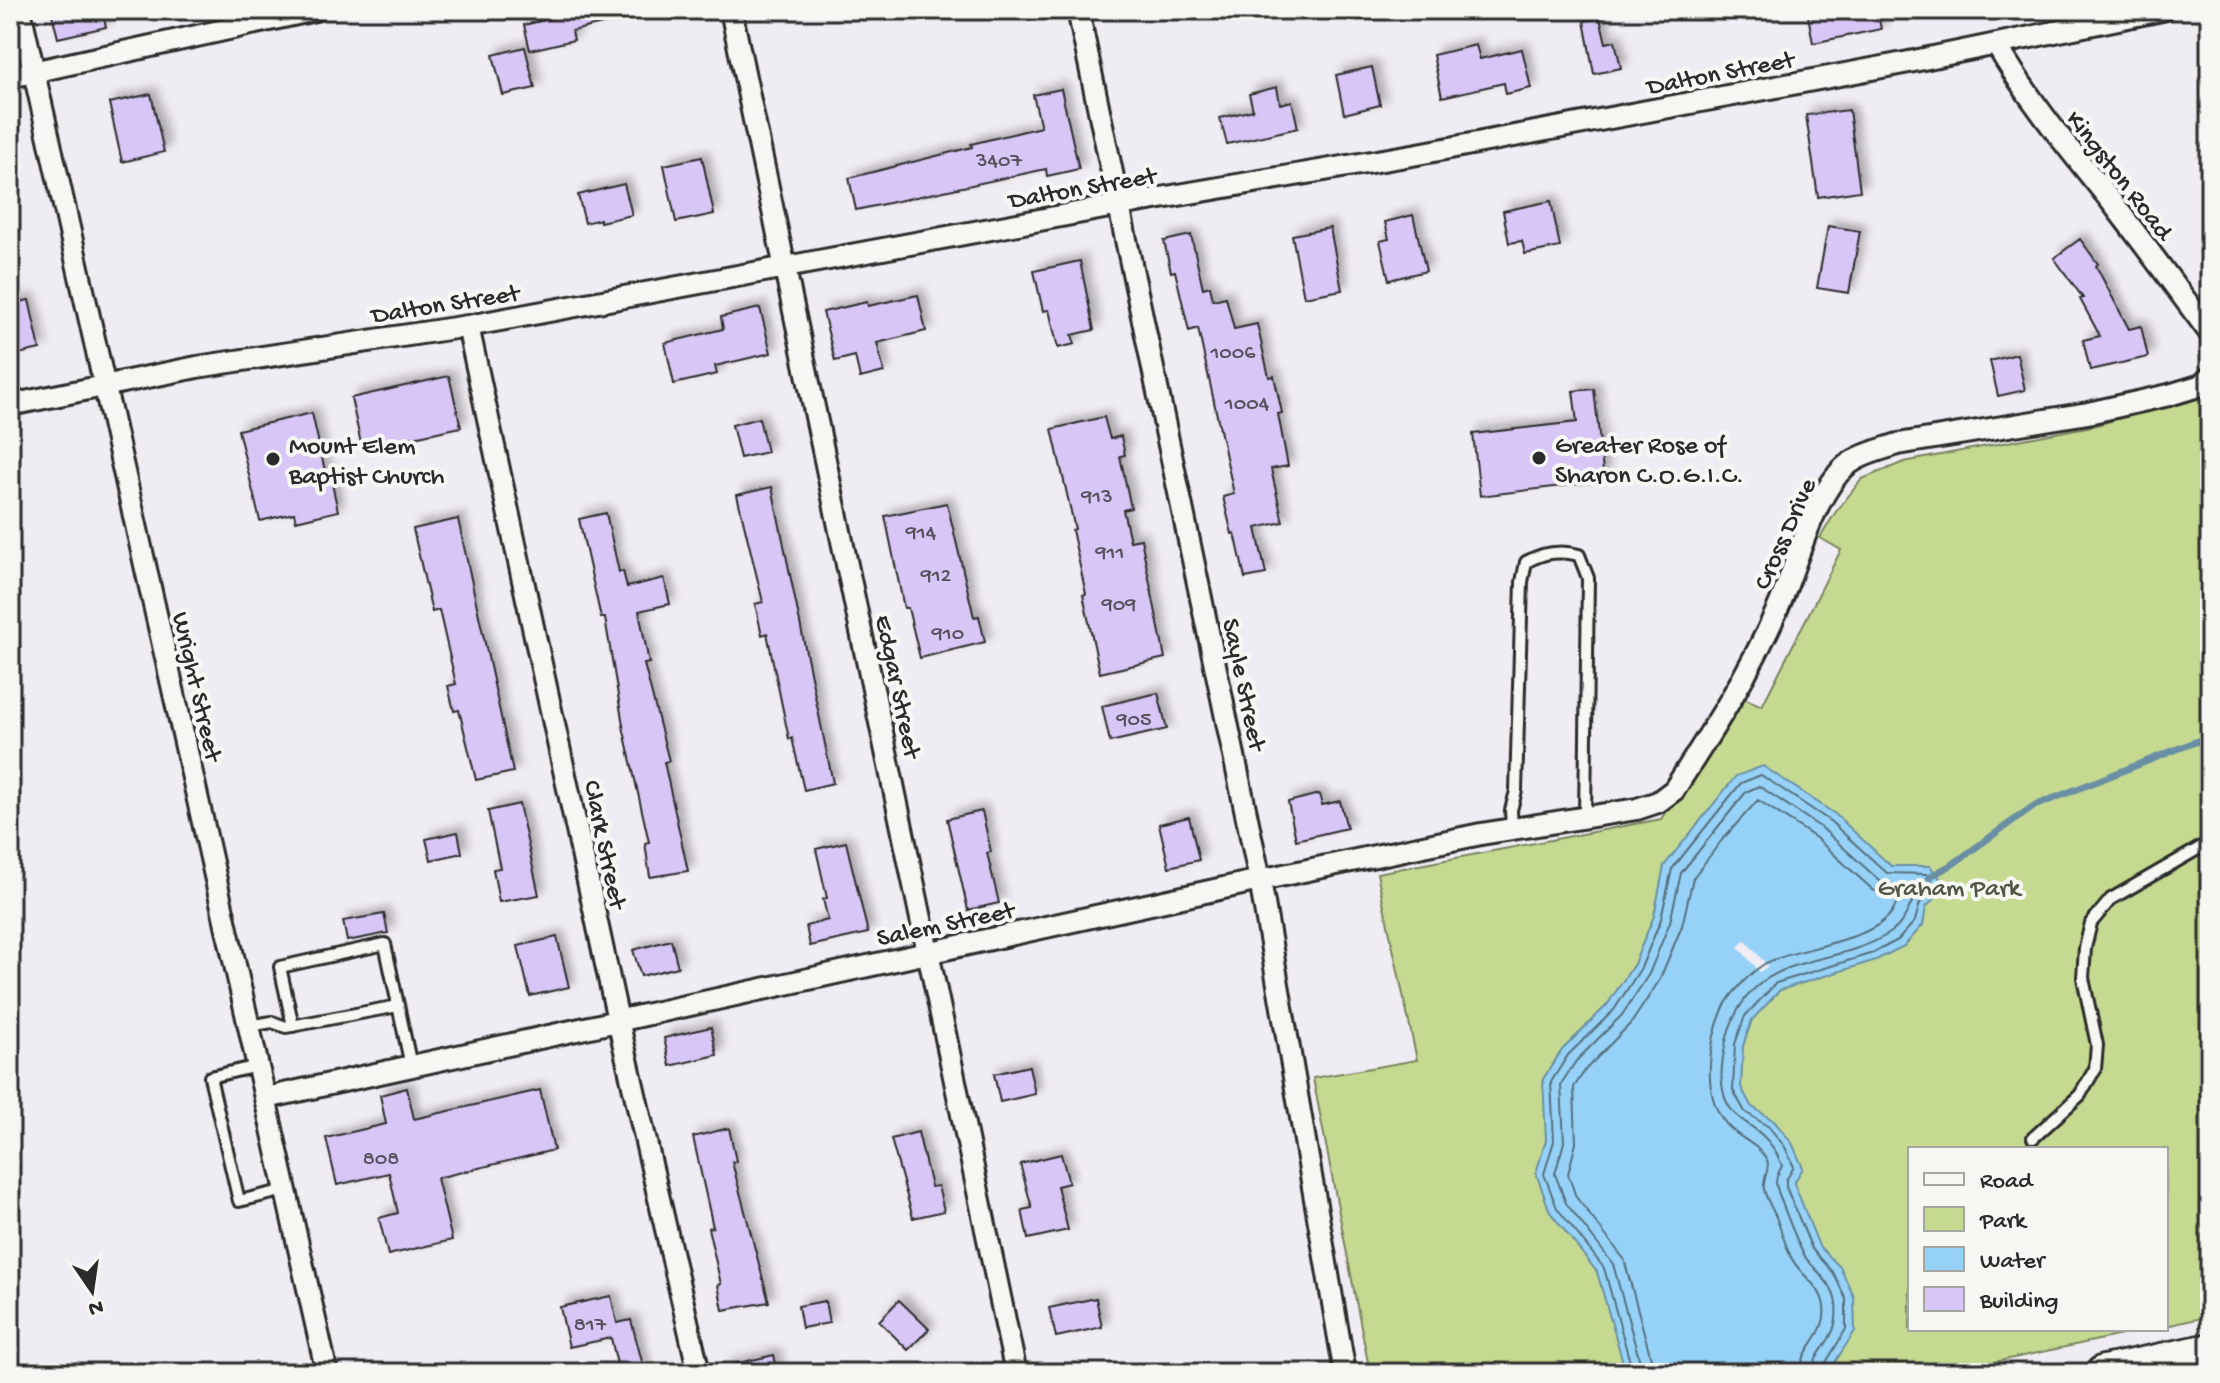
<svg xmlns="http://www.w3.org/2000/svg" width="2220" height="1383" viewBox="0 0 2220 1383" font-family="'Gochi Hand',sans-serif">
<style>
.green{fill:#c5da90;stroke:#78825e;stroke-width:2}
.water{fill:#96d2f7;stroke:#6b8fa5;stroke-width:2}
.pier{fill:#f0ecf3}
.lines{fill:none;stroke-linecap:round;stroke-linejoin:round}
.shore{stroke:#566e7d;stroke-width:2}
.stream{stroke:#6b8fa5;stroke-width:7}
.building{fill:#d8c6f7;stroke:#2b2b2b;stroke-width:2;filter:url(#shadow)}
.service-casing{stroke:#2b2b2b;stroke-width:16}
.minor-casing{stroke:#2b2b2b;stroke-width:26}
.primary-casing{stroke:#2b2b2b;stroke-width:40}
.service{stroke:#f6f6f2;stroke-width:10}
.minor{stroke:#f6f6f2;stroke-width:20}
.primary{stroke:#f6f6f2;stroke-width:34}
.poi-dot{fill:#2b2b2b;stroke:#f6f6f2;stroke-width:3}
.labels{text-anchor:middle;stroke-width:8;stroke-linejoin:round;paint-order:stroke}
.number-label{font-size:22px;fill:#56525e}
.street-label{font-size:26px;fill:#2b2b2b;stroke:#f6f6f2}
.poi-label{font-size:26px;fill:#2b2b2b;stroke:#f6f6f2;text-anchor:start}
.park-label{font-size:26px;fill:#525744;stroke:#f6f6f2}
</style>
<defs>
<filter id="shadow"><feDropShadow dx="6" dy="-6" stdDeviation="4" flood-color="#0004"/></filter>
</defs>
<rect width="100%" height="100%" fill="#f0ecf3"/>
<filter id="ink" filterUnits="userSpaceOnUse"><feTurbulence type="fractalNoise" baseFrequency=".0125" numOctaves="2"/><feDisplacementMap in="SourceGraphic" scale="16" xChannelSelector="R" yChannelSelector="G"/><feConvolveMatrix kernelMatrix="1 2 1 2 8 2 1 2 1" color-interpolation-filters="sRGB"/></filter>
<g filter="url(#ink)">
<path class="green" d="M2210,392V1316L2166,1326V1149H1910V1329H2150L1943,1373H1370L1313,1078L1417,1060L1377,873L1661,819L1739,696L1762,706L1841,550L1820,538L1835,513L1862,479L1904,462L2097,425Z"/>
<path class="water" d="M1763,766L1835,814L1891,866H1930L1947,887L1926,907L1923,925L1904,946L1876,960L1780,990L1752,1020L1743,1046L1741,1087L1751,1106L1774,1121L1792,1143L1803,1168L1794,1183L1819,1246L1840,1267L1854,1297L1855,1331L1828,1373H1626L1597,1272L1550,1212L1536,1173L1546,1140L1543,1079L1562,1050L1607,1005L1634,964L1654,916L1664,866L1736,776Z"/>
<path class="pier" d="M1745,940L1768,966L1760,972L1738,947Z"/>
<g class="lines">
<path class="shore" d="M1633,1373L1604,1268L1557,1208L1544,1174L1554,1141L1551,1082L1568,1055L1614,1010L1641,968L1661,919L1672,869L1741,783L1761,775L1830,821L1887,873L1926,874L1935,886L1920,903L1915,921L1898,940L1873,953L1776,983L1745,1016L1735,1044L1733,1090L1745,1112L1769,1127L1785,1147L1794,1167L1786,1180V1187L1812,1249L1833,1272L1846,1299V1329L1824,1366L1822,1373
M1643,1373L1613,1264L1566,1203L1555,1174L1564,1142L1561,1084L1576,1061L1622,1015L1649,974L1670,922L1681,873L1746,792L1759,786L1823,829L1881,882L1891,885L1915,884L1919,888C1910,903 1906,923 1890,933C1832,970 1757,948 1729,1030C1724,1046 1719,1073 1723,1090C1728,1117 1746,1120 1762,1135C1771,1143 1778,1155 1782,1166C1779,1171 1776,1176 1776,1183C1776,1190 1801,1252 1806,1258C1817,1272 1834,1285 1836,1304C1840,1341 1814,1348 1812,1373
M1655,1373L1624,1259L1576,1197L1568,1174L1576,1143L1574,1087L1586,1069L1632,1022L1659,981L1682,926L1693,878L1722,840L1758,800L1816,838L1873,890L1895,897L1897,900C1890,941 1799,946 1766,963C1752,971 1731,993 1724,1007C1708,1042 1700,1099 1730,1128C1742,1140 1758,1144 1767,1160C1771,1168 1762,1179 1764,1189C1766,1199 1772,1208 1776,1217C1781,1230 1785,1244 1791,1257C1799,1275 1822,1285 1824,1307C1828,1334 1801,1347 1800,1373"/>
<path class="stream" d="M1929,877L1953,864L2032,807L2210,736"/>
</g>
<path class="building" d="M60,10H102L106,27L58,38L52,14L60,13Z
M587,10H631L632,17L572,31L574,40L530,50L524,25Z
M1807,10H1877L1881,29L1813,43Z
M1600,18L1606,43L1615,41L1621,68L1594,74L1584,21Z
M1476,45L1480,59L1522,49L1531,88L1506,94L1504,83L1442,97L1433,55Z
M525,47L535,88L503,95L493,55Z
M1372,67L1380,105L1344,114L1336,75Z
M1277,87L1280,104L1292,101L1298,128L1227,144L1220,118L1253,110L1249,94Z
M1061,89L1079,169L1047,176L1046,169L856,210L849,178L972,147L971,144L1041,127L1033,95Z
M151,94L164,152L122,162L109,103Z
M1849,110L1860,191L1818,197L1806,115Z
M702,157L714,214L676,222L664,165Z
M624,184L632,215L600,222V219L585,223L578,195Z
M1551,201L1560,247L1525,254L1522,241L1509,243L1503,211Z
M1413,215L1426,271L1389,280L1380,241L1389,239L1385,222Z
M1828,226L1860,231L1849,293L1817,288Z
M1330,228L1342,290L1304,297L1292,235Z
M1191,235L1203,288L1210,286L1213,300L1226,297L1234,329L1257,324L1269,377L1274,376L1282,413L1278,414L1288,466L1271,469L1283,522L1256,528L1266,574L1245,578L1235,533L1232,534L1223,497L1234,494L1198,328L1189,331L1175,271L1171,272L1164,241Z
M2080,239L2098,264L2096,266L2129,329L2141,326L2148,357L2090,370L2083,340L2100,336L2080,299L2083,298L2054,258Z
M1080,261L1094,330L1072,335L1075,344L1058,348L1049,310L1043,311L1034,271Z
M918,295L926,331L877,343L884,372L860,378L855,356L835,361L823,312L867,302L868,306Z
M29,300L40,349L10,356V304Z
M760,308L771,353L715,366L717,374L674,384L665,343L723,329L721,317Z
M2017,354L2025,390L1998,396L1990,361Z
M449,376L461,427L362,448L351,398Z
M1594,389L1604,481L1480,496L1473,434L1577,422L1573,391Z
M312,413L327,480L331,479L338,511L296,521L294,513L260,521L238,430Z
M1104,417L1110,439L1121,436L1125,455L1120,456L1131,508L1123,510L1130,541L1141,539L1165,658L1100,673L1083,595L1086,594L1072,530L1075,529L1052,429Z
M759,418L767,452L740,458L732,425Z
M772,487L833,783L804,790L792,738L789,739L767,633L762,635L755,604L763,602L737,495Z
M947,503L974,617L979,616L985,642L920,658L908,608H904L885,516Z
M606,513L619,572L623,571L627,587L664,578L670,604L639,611L649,663L644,664L669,761L664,762L688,871L650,877L645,843L649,842L624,731L605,618H601L579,519Z
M458,519L513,772L476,780L459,710L454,711L448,686L456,684L439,610L432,612L413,529Z
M1158,693L1167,729L1110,742L1102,706Z
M1319,794L1322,805L1340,801L1347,828L1296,840L1288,802Z
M519,804L539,895L499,902L493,869L500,868L488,811Z
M982,811L991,852L987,853L999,903L968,910L947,819Z
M1189,817L1199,860L1169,867L1159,824Z
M458,832L462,853L431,860L426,839Z
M846,842L868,933L810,946L806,926L828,920L823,899L827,898L816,849Z
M384,914L388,933L347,941L343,921Z
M557,937L569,987L530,996L518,946Z
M671,940L678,967L641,976L633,950Z
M711,1027L717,1055L670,1066L664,1038Z
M1029,1066L1035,1094L1000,1102L994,1074Z
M407,1088L414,1119L540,1090L554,1150L437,1178L452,1240L388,1255L379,1218L398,1213L389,1173L337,1185L326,1138L386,1124L380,1095Z
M729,1128L736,1161L732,1162L769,1302L723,1310L718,1285L721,1284L708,1228L713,1227L693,1137Z
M918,1132L931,1187L938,1186L944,1211L913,1218L891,1139Z
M1061,1154L1069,1183L1057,1186L1068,1230L1028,1239L1022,1210L1032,1208L1020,1164Z
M611,1296L617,1323L631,1320L645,1373H619L611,1338L569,1347L560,1307Z
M1096,1298L1102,1327L1056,1337L1049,1308Z
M899,1300L929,1329L908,1350L879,1321Z
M825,1301L829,1323L802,1328L798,1306Z
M774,1355L778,1373H727L726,1366Z"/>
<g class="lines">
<g class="service-casing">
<path id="service" d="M1512,829L1511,810L1516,791L1522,582L1526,562C1544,552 1560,550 1579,555L1588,578L1585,817
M249,1026L272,1022L286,1027L398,1006
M293,1026L280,967L385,944L411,1066
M258,1066L210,1077L239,1201L286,1190
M2033,1138L2080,1095L2095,1069L2097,1045L2083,978L2085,948L2091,923L2111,899L2210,842"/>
</g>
<g class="minor-casing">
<path id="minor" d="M20,10L327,1373
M731,10L1016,1373
M1078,10L1260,880L1345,1373
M1996,44C2029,101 2070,150 2111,201C2145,245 2177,289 2210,333
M10,77L315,10
M468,326L618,1020L699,1373
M10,405L197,367L468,326L1120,205L1418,154L1909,62L2162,10
M266,1098L1260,880L1481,834L1637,809L1658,802L1674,790C1712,731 1750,672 1778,608C1797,564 1808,512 1838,474C1852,456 1877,451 1898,444L2088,413L2169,395L2202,385L2210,377"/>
</g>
<g class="primary-casing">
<path id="primary" d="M2104,1373L2210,1351"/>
</g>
<use href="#service" class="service"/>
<use href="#minor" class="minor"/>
<use href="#primary" class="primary"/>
</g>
</g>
<g class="poi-dot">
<circle cx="1539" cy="458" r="8"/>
<circle cx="273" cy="459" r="8"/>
</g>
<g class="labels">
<g class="number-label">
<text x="999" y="166">3407</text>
<text x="1233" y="358">1006</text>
<text x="1247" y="409">1004</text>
<text x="1097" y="502">913</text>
<text x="921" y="538">914</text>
<text x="1110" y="558">911</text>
<text x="936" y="581">912</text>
<text x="1119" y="610">909</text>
<text x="948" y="639">910</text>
<text x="1134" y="725">905</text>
<text x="381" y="1164">808</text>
<text x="590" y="1330">817</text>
</g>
<g class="street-label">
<text transform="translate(1720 71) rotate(-11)" y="9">Dalton Street</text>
<text transform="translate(2121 174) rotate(52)" y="9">Kingston Road</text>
<text transform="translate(1082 186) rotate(-10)" y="9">Dalton Street</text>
<text transform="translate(445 302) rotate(-9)" y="9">Dalton Street</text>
<text transform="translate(1783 533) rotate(-66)" y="9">Cross Drive</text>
<text transform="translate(1246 684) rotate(78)" y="9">Sayle Street</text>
<text transform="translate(199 686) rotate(77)" y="9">Wright Street</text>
<text transform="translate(900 686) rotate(78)" y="9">Edgar Street</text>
<text transform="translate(607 844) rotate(78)" y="9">Clark Street</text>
<text transform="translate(945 922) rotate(-12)" y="9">Salem Street</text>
</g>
<g class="poi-label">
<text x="1555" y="452">Greater Rose of<tspan x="1555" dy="30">Sharon C.O.G.I.C.</tspan></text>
<text x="289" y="453">Mount Elem<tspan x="289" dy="30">Baptist Church</tspan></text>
</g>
<g class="park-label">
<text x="1949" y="895">Graham Park</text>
</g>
</g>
<rect width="2220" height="1383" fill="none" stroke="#f6f6f2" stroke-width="40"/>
<rect x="20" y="20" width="2180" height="1343" fill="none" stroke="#2b2b2b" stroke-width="3" filter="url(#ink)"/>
<rect x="1908" y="1147" width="260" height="184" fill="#f6f6f2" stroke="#a5a5a2" stroke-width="2"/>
<rect x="1924" y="1173" width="40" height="12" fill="#f6f6f2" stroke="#a5a5a2" stroke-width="2"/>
<text x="1980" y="1187" font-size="24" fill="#2b2b2b">Road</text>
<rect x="1924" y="1207" width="40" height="24" fill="#c5da90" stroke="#a5a5a2" stroke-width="2"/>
<text x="1980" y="1227" font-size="24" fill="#2b2b2b">Park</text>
<rect x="1924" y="1247" width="40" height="24" fill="#96d2f7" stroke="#a5a5a2" stroke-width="2"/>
<text x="1980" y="1267" font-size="24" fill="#2b2b2b">Water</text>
<rect x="1924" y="1287" width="40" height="24" fill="#d8c6f7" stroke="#a5a5a2" stroke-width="2"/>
<text x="1980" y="1307" font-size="24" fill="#2b2b2b">Building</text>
<g transform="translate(92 1291) rotate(167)" stroke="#f6f6f2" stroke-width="6" paint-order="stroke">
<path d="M0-6L14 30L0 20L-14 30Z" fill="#2b2b2b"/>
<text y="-12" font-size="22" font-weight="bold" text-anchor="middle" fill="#2b2b2b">N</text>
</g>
</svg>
